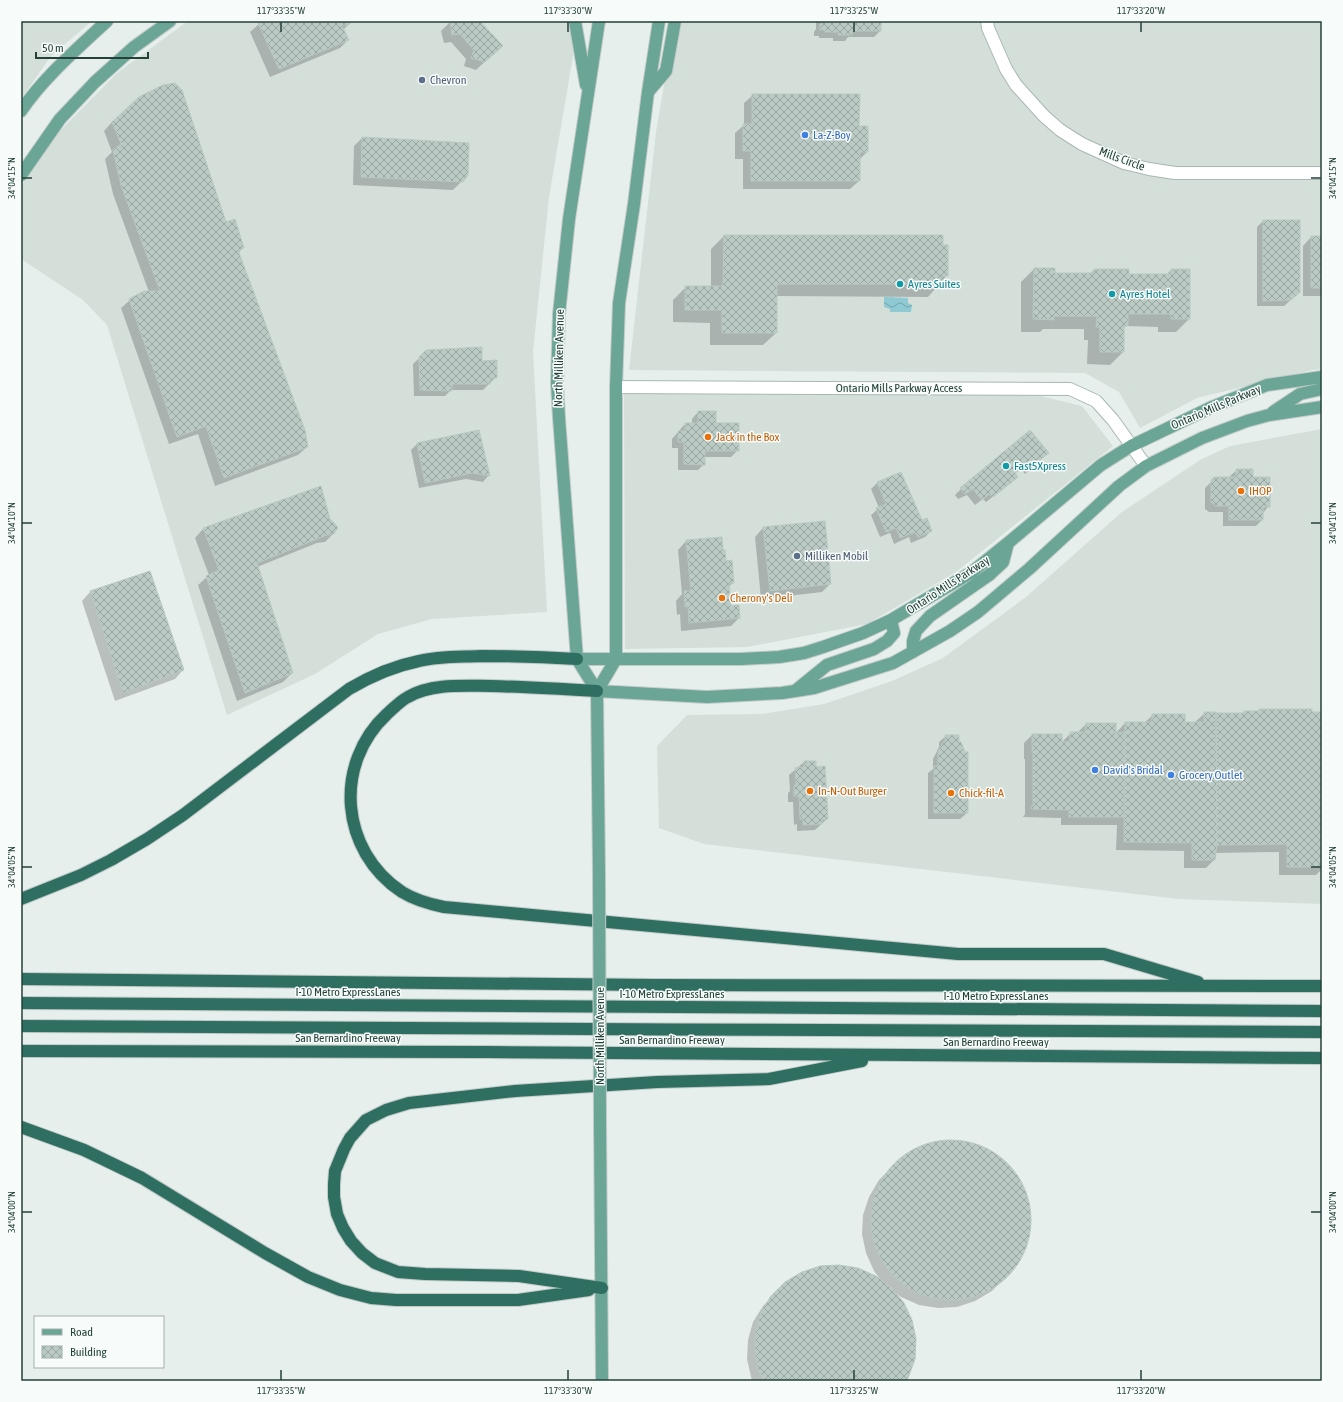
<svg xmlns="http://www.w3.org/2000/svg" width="1343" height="1402" viewBox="0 0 1343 1402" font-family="'Asap Condensed',sans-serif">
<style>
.built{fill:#d4dfda}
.water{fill:url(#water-waves)}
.shadow{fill:#0003}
.building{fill:url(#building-cross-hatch);stroke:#b8c9c2}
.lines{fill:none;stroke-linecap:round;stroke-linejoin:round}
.minor-casing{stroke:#a8b8b2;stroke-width:14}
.major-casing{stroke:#c2cac8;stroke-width:14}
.highway-casing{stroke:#c2cac8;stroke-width:14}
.minor{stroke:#fff;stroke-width:12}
.major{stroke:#6aa596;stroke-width:12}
.highway{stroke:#2f6f62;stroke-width:12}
.major-bridge-casing{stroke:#c2cac8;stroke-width:14;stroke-linecap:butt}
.major-bridge{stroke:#6aa596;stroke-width:12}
.ticks{fill:none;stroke:#24423a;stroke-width:1.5}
.service-dot{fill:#5c6f8a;stroke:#f7fbf9;stroke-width:1.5}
.shop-dot{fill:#3f7fe0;stroke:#f7fbf9;stroke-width:1.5}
.culture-dot{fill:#0f9aa8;stroke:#f7fbf9;stroke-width:1.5}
.food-dot{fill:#e8710a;stroke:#f7fbf9;stroke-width:1.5}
.labels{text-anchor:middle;stroke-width:3;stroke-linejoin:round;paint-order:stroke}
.service-label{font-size:12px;fill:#4e5e75;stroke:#f7fbf9;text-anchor:start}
.shop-label{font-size:12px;fill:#366cbe;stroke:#f7fbf9;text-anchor:start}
.street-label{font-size:12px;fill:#24423a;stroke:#f7fbf9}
.culture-label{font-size:12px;fill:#0d838f;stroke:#f7fbf9;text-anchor:start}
.food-label{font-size:12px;fill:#c56008;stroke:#f7fbf9;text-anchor:start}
.neatline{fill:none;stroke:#24423a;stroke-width:1.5}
.ticks-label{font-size:10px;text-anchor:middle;fill:#24423a}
</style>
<defs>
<pattern id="water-waves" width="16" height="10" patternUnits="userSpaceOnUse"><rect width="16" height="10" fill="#8ec9d4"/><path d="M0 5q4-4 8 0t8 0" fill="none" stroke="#74a5ad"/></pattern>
<pattern id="building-cross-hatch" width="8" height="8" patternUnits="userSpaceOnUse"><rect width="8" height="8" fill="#bbcac4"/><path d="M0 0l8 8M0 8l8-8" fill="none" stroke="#98a6a0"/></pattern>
</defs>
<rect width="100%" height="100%" fill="#e6efeb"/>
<path class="built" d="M21,21H92L51,56L21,99Z
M188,21H579L549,197L533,352L547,612L432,619L378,634L315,674L227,715L107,325L83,300L21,259V187L50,141L117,73Z
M675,21H1322V369L1312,370L1197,398L1140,428L1119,392L1085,373L629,370L656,132Z
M624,392L1037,395L1082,406L1113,446L956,572L867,624L747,647L625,649Z
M1322,429V904L1179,899L704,844L659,828L657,746L687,715L762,714L824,704L892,681L943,658L1026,597L1122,512L1200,460L1230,446Z"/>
<path class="water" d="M884,297L908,298V303L912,305L911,312H890V309L884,307Z"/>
<path class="shadow" d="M266,21H348L349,24L343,30L348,40L340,48L270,77L250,32L259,24Z
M451,21H478L493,54L476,70L464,66L466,59L451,42L444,43L441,31Z
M816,21H880V31L874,37H848L845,41H833V38H819V36H814V32L816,29Z
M753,95L858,127L867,152L859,160V181L850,189H743V159H735V133L744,125V103Z
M112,122L225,223L243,248L238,253L307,447L298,455L215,486L198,434L169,444L121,308L130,300L149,292L113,194L105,159L112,152L104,131Z
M362,138L462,181L453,190L353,185L354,146Z
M1263,221L1293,298L1284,306H1257V227Z
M724,236L942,246L947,275L928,297L776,296V333L763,345H710V323L673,322V300L686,287H711V249Z
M1311,237H1322V296H1303V246Z
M1034,269L1054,274H1090L1094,270L1128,275H1166L1171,270H1189V319L1176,332H1158V327L1126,326L1123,329V352L1110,365L1087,364L1088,340H1084V329H1043L1040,332H1021V282Z
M427,351L480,362L496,377L483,390H451L445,396H414L413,364Z
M698,412L715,424L738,450L731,457H704V464L698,470H678V448H672V439L685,424H692V419Z
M478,432L489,475L483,482L466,479L419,488L411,450L417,444Z
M1048,453L1025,474L1021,469L1015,473L1017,477L1011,483L986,502L983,499L975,505L967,495L958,499L955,495L961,489Z
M1237,470L1252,478L1269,506L1263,513L1262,520L1256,526H1223V512H1209L1205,509V488L1215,478H1230V476Z
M877,483L922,521L931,531L925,537L911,543L909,537L894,544L890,533L880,537L871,515L879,508L871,489Z
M320,488L334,533L325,542L317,543L257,567L292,673L283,682L237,701L198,585L209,575L195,538L203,529Z
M763,528L830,584L822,592L761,599L755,537Z
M686,541L725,562L733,583L728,587L730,607L739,618L731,626L681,631L680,614L677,615L676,601L682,594L678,550Z
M150,573L183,670L175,679L115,701L82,601L90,592Z
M1245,712L1322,713V869L1316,875H1279V852L1215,853L1214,860L1206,868H1184V851L1116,850L1117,825H1061V818L1023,817L1025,814V759H1024V743L1032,735L1061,743L1071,733H1077L1086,724L1115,734L1125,723H1144L1153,715L1184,723H1196V721L1205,713L1216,714H1242Z
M946,736L958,743L965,753L967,813L960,819H928V773L933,769V759L939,747V742Z
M804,762L827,819L815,830L797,831V824L794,825L793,802H788V793L790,791L789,775Z
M955,1141L974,1144L992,1152L1007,1163L1019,1178L1027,1196L1030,1215L1029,1234L1024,1252L1014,1268L992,1291L975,1301L957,1307L938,1308L919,1305L901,1297L896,1293L906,1381H752L747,1359L748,1340L753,1322L763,1306L786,1283L881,1280L874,1271L866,1253L862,1234L863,1215L869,1197L879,1180L901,1158L918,1148L936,1142Z"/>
<path class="building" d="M263,21H349L350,24L342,26L349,40L279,69L258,23Z
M450,21H480L503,46L485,62L471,58L474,50L460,34L452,35Z
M822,21H881V31H852V35H838L839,32H825V30H820V24H822Z
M175,83L182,90L226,222L235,219L244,248L238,250L305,430L308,447L224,478L206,426L177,437L129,299L144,291H160L121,185L113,150L121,144L112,122L139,97L163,85Z
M752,94H860L859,126H868V152H860V181H751V151H743V124H752Z
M362,137L469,143L468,175L463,182L361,177Z
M1263,220H1300V292L1291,300L1263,301Z
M724,235H943V245H948V276H941V284H777V333H722V310H685V286H723Z
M1311,236H1322V288H1311Z
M1034,268H1055V273H1094V269H1129V274H1171V269H1190V319H1171V314H1128V325H1124V352H1100V327H1096L1097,316H1054V320L1033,319Z
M482,347V361L497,360V378H490V384H452V391L420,390L419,357L426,350Z
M698,411H716V423H739V451H705V465L684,464V442H678V431H685V423H698Z
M479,430L490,476L472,473L425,483L417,443Z
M1030,430L1049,453L1037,462L1038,463L1032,468L1028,464L1015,473L1018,477L993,497L990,494L982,500L973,489L965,494L960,488Z
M1236,469H1253V477H1270V507H1263V520H1229V506H1216L1211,502V480L1214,477H1236Z
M901,472L922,520L927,518L932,531L918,537L915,532L900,538L896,528L886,532L876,508L886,504L877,482Z
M321,486L330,519L338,527L334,534L327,535L257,563L293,673L245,693L206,576L219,570L203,528Z
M825,521L831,584L770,591L763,527Z
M722,537L723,550H725L726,561L732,560L734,583H729L731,606L739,605L740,618L689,623L688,606L685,607L684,591H691L686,540Z
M150,571L184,670L123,693L90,591Z
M1259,709H1312V712H1322V867H1287V844L1217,845L1216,713H1244V711H1259Z
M1204,712H1216V713L1217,845L1215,860H1192V843L1124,842L1125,722H1152V714H1185V722H1204Z
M1086,723H1116V733L1125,732V817H1069V810L1031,809V806H1033V751H1032V734H1062V742H1070V732H1085Z
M945,735H959V742H961L965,752H968V813H934V766H938V752L943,742H945Z
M804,761H816V767L825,766L828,819L822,820V824L803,825V819H800L799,796H794V785H796L795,768L804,767Z
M871 1220a80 80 0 1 1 160 0a80 80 0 1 1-160 0Z
M839,1265L858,1268L876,1276L892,1288L904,1303L912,1320L916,1339L915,1359L907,1381H764L758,1370L755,1350L756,1331L761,1312L771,1296L785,1282L802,1272L820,1266Z"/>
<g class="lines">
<g class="minor-casing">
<path id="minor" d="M987,21L988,28L1006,69L1016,85L1044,116L1060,130L1082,144L1124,163L1149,169L1175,173H1322
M616,387L1070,389L1096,401L1113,420L1146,466"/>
</g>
<g class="major-casing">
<path id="major" d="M575,21L586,85
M648,92L666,71L675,21
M21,111C43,78 78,48 107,21
M21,175L60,119L95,82L134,47L170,21
M1273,412L1300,394L1322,389
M913,652V641L916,631L930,616L989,575L1003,562L1008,543
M577,659H741L779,657L804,653L823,647L863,633L891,620L972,572L1008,543L1101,465L1131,446L1212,407L1267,385L1322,377
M597,691L707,697L782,693L814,688L893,663L950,631L978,612L1029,569L1119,486L1146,466L1202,438L1247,421L1269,415L1322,407
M597,691L616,659V387L619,303L634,204L648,92L659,21
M795,691L827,665L874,649L887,641L894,633L891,620
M599,873L597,691L577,659L559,418L557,383L559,314L569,219L599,21
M600,1123L602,1381"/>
</g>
<g class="highway-casing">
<path id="highway" d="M597,691C562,689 527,687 491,686C465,686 432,683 408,697C400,701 394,708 387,714C333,764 340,851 402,892C415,900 429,904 444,907L958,954H1104L1198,982
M21,899L81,875L111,860L147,839L183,815L349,689C371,676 394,666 419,661C439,656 460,657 480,656C512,656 545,657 577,659
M21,979L654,985L1322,986
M21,1003L1322,1011
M21,1026C455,1028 888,1031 1322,1032
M21,1051L486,1052L1322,1058
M21,1127L84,1150L142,1178L265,1253L308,1277L340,1290L371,1298L396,1300H518L589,1290
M602,1288L519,1276L425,1274L398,1272L375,1263L362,1253L351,1241L343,1228L337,1214L334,1197V1184L335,1171L344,1149L350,1138L366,1120L386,1110L409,1103L515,1091L657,1082L769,1079L862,1061"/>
</g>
<use href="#minor" class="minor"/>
<use href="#major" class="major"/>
<use href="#highway" class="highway"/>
<g class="major-bridge-casing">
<path id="major-bridge" d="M599,873L600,1123"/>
</g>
<use href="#major-bridge" class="major-bridge"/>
</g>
<path class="ticks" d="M281,22V32M568,22V32M854,22V32M1141,22V32M22,178H32M1311,178H1321M22,523H32M1311,523H1321M22,867H32M1311,867H1321M22,1212H32M1311,1212H1321M281,1370V1380M568,1370V1380M854,1370V1380M1141,1370V1380"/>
<g class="service-dot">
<circle cx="422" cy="80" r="4"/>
<circle cx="797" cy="556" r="4"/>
</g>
<g class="shop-dot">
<circle cx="805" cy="135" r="4"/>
<circle cx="1095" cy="770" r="4"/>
<circle cx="1171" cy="775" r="4"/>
</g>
<g class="culture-dot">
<circle cx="900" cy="284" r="4"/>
<circle cx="1112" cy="294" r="4"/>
<circle cx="1006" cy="466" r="4"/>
</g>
<g class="food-dot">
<circle cx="708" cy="437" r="4"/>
<circle cx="1241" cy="491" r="4"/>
<circle cx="722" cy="598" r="4"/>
<circle cx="810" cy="791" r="4"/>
<circle cx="951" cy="793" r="4"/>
</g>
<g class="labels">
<g class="service-label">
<text x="430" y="84">Chevron</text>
<text x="805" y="560">Milliken Mobil</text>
</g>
<g class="shop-label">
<text x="813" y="139">La-Z-Boy</text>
<text x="1103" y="774">David's Bridal</text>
<text x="1179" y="779">Grocery Outlet</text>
</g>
<g class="street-label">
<text transform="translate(1122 159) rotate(20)" y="4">Mills Circle</text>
<text transform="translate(559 358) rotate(-89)" y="4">North Milliken Avenue</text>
<text x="899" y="392">Ontario Mills Parkway Access</text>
<text transform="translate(1216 407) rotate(-23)" y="4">Ontario Mills Parkway</text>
<text transform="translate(948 585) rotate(-33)" y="4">Ontario Mills Parkway</text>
<text x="348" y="996">I-10 Metro ExpressLanes</text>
<text x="672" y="998">I-10 Metro ExpressLanes</text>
<text x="996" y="1000">I-10 Metro ExpressLanes</text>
<text transform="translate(600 1036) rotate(-90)" y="4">North Milliken Avenue</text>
<text x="348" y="1042">San Bernardino Freeway</text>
<text x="672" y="1044">San Bernardino Freeway</text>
<text x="996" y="1046">San Bernardino Freeway</text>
</g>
<g class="culture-label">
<text x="908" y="288">Ayres Suites</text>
<text x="1120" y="298">Ayres Hotel</text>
<text x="1014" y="470">Fast5Xpress</text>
</g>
<g class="food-label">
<text x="716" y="441">Jack in the Box</text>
<text x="1249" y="495">IHOP</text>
<text x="730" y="602">Cherony's Deli</text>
<text x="818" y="795">In-N-Out Burger</text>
<text x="959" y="797">Chick-fil-A</text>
</g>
</g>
<rect width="1343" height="1402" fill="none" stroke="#f7fbf9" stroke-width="44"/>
<rect x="34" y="1316" width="130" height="52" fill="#f7fbf9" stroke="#a3b1ad"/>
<rect x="42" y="1329" width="20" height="6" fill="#6aa596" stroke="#a3b1ad"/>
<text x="70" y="1336" font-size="12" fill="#24423a">Road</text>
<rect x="42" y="1346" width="20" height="12" fill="url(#building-cross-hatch)" stroke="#a3b1ad"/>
<text x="70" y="1356" font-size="12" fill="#24423a">Building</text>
<path d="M36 52v6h112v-6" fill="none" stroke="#24423a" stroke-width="2"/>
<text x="42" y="52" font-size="12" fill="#24423a" stroke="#f7fbf9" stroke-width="3" paint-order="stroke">50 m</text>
<rect x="22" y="22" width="1299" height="1358" class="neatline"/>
<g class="ticks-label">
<text x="281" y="14">117°33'35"W</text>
<text x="568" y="14">117°33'30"W</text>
<text x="854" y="14">117°33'25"W</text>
<text x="1141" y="14">117°33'20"W</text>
<text transform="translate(11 178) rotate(-90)" y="4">34°04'15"N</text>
<text transform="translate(1332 178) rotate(-90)" y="4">34°04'15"N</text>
<text transform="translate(11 523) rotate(-90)" y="4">34°04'10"N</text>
<text transform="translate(1332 523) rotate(-90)" y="4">34°04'10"N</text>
<text transform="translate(11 867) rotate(-90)" y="4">34°04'05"N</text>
<text transform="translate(1332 867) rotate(-90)" y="4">34°04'05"N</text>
<text transform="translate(11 1212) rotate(-90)" y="4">34°04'00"N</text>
<text transform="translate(1332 1212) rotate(-90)" y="4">34°04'00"N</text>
<text x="281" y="1394">117°33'35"W</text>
<text x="568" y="1394">117°33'30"W</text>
<text x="854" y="1394">117°33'25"W</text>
<text x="1141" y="1394">117°33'20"W</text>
</g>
</svg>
